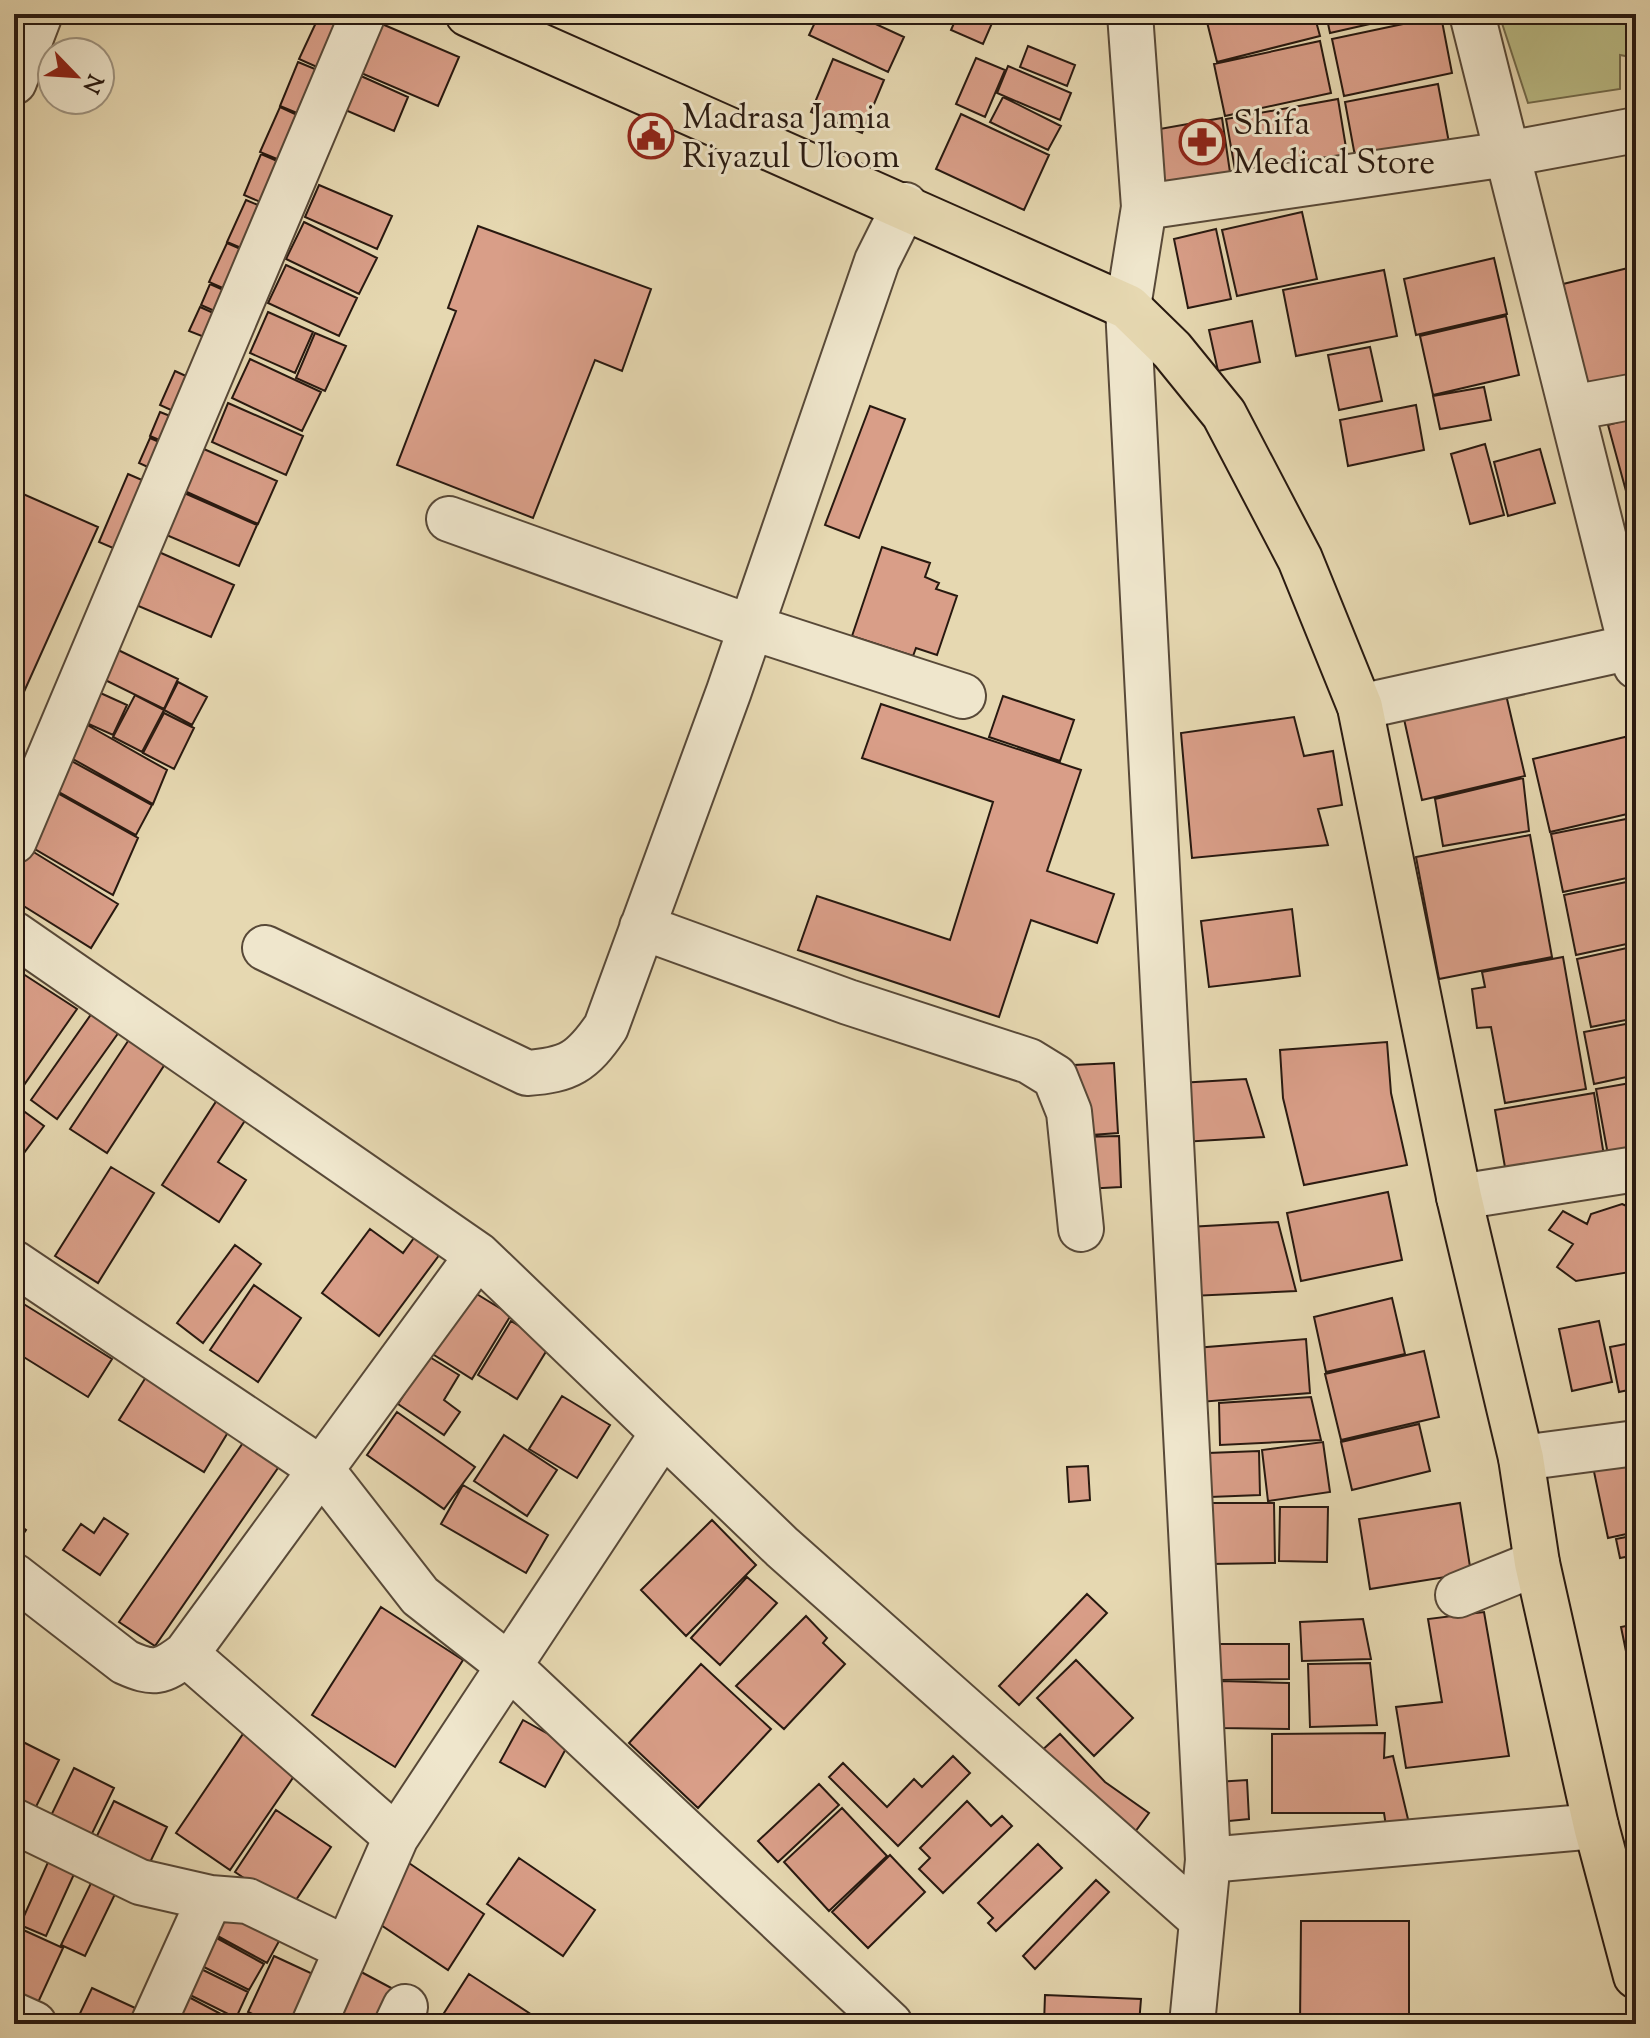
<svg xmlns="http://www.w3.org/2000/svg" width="1650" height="2038" viewBox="0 0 1650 2038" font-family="'Sorts Mill Goudy',serif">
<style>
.green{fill:#bbbd87;stroke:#726b4c;stroke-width:2}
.building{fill:#d99e88;stroke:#281910;stroke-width:2}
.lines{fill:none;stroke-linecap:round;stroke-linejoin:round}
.minor-casing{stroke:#584938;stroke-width:48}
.major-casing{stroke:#281910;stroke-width:48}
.minor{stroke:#efe6cc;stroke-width:44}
.major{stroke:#e6d8b1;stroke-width:44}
.labels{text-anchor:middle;stroke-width:6;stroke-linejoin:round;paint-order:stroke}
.poi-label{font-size:34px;fill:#281910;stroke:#efe6cc;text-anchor:start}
</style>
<rect width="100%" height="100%" fill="#e6d8b1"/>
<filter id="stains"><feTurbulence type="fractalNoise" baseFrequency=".0025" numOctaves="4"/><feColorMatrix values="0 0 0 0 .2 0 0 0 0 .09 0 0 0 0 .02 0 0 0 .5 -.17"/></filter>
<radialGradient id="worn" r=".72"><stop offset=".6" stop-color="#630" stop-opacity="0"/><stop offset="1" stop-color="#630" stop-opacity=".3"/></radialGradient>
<path class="green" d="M1499,14H1636V58L1620,55V89L1528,103Z"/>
<path class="building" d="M320,14H336L351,21L328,72L299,59Z
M819,14H854L904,37L888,72L809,35Z
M958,14H996L983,44L951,30Z
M1205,14H1314L1320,36L1217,62Z
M1326,14H1414L1330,33Z
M1441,16L1452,73L1344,96L1332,39Z
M375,21L459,57L438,106L354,70Z
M1320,41L1331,93L1225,116L1214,64Z
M1028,46L1075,65L1067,86L1020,67Z
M976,58L1005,70L985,117L956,104Z
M833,59L884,80L862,133L811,112Z
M298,62L327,74L309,118L280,106Z
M1008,66L1071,93L1060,120L997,93Z
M352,72L408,97L394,131L336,106Z
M1438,84L1450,148L1357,167L1345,102Z
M1003,97L1061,126L1048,150L990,122Z
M1338,99L1350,172L1239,192L1226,119Z
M280,107L308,120L289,164L260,152Z
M961,114L1049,155L1024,210L936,169Z
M1222,118L1231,179L1163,190L1154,130Z
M261,154L289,166L272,207L244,195Z
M319,185L392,216L377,249L305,217Z
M246,200L272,211L253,253L227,242Z
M1302,212L1317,279L1237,296L1222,230Z
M304,222L377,258L359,294L286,259Z
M478,226L651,289L622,371L595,360L533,518L397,465L456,311L448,308Z
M1216,229L1231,299L1188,308L1174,239Z
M227,243L252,254L234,293L209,282Z
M1494,258L1507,314L1416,335L1404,279Z
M286,265L357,298L339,336L268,303Z
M1628,268L1636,304V373L1582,386L1559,285Z
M1384,270L1397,336L1296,356L1283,290Z
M210,284L237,296L228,317L201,305Z
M200,307L227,319L217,342L189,331Z
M268,312L313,332L295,373L250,353Z
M1506,316L1519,375L1433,395L1420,336Z
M1252,321L1260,362L1218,371L1209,330Z
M315,333L346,346L325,391L296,378Z
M1370,347L1382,401L1339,410L1328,355Z
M250,359L321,392L302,431L232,398Z
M175,371L199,382L184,416L160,405Z
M1484,387L1491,420L1440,429L1433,396Z
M228,403L303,436L286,475L212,442Z
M1416,405L1424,450L1348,466L1340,420Z
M870,406L905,419L859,538L825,525Z
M160,412L183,421L173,446L150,436Z
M1636,417V488L1626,491L1608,425Z
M150,438L173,448L163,474L139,463Z
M1485,444L1504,515L1470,524L1451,454Z
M197,446L277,481L258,524L178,488Z
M1540,449L1555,503L1508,516L1494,462Z
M128,474L156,486L127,554L99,542Z
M14,490L98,527L14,714Z
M182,492L257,525L239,566L164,534Z
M882,547L930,563L925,577L939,583L936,589L957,596L937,655L916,648L913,656L852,636Z
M152,549L234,585L211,637L129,602Z
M112,647L178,679L164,709L97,676Z
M178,682L207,697L192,725L164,710Z
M1504,686L1525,776L1422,800L1402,710Z
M96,691L127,705L113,735L82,721Z
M135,695L164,710L142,752L113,737Z
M1003,696L1074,720L1060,761L989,737Z
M881,704L1081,770L1047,871L1114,894L1097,943L1031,920L999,1017L798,950L817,896L950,940L993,802L862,758Z
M164,713L194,728L174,769L143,753Z
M1294,717L1304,756L1333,751L1342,805L1318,809L1328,845L1192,858L1181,733Z
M82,722L167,770L153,804L64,754Z
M1629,736L1636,769V812L1550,832L1533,759Z
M66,758L152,805L136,835L50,787Z
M1523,778L1529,831L1443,846L1435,799Z
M50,789L138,838L113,895L28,845Z
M1636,817V876L1563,892L1551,834Z
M1530,835L1552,957L1439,979L1416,857Z
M27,848L118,904L91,948L14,900V869Z
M1636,880V942L1576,955L1564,895Z
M1292,909L1300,976L1209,987L1201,921Z
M1636,946V1018L1591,1027L1577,959Z
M1563,957L1586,1089L1505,1103L1491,1027L1477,1028L1472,989L1485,987L1482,972Z
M14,968L77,1009L17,1095L14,1093Z
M92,1013L119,1032L57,1119L31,1100Z
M1636,1022V1075L1594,1084L1584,1032Z
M130,1038L167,1061L107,1153L70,1129Z
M1387,1042L1391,1093L1407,1165L1304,1185L1283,1098L1280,1050Z
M1114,1063L1118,1133L1078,1136L1074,1065Z
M1246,1079L1264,1137L1182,1142L1179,1083Z
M1636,1082V1150L1608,1155L1596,1089Z
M1594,1093L1604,1156L1506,1173L1495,1110Z
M217,1100L246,1119L218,1162L246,1180L219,1222L162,1185Z
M14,1104L44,1126L18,1161L14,1158Z
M1119,1136L1121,1187L1084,1189L1082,1137Z
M111,1167L154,1193L98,1283L55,1256Z
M1388,1192L1402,1260L1301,1281L1287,1213Z
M1622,1204L1636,1210V1271L1576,1281L1557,1267L1573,1244L1549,1230L1563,1211L1587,1224L1591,1214Z
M1278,1222L1296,1291L1191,1296L1188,1227Z
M370,1229L403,1253L419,1231L443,1250L379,1336L322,1293Z
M235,1245L261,1264L203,1343L177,1323Z
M254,1285L301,1318L258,1382L210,1350Z
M462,1285L511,1315L472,1379L423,1348Z
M14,1298L112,1359L88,1397L14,1351Z
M1392,1298L1405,1354L1326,1372L1314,1317Z
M511,1321L550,1345L517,1399L478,1375Z
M1599,1321L1612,1382L1572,1391L1559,1329Z
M1306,1339L1310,1393L1200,1402L1195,1348Z
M1636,1342V1403L1633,1389L1619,1392L1610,1347Z
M1424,1351L1439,1417L1341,1440L1325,1374Z
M428,1356L459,1375L444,1400L460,1412L444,1435L398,1404Z
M146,1377L230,1429L204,1472L119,1420Z
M562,1396L610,1425L577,1478L529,1449Z
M1311,1397L1321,1440L1220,1445L1219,1403Z
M397,1412L475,1467L444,1509L367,1455Z
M1419,1424L1430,1471L1352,1490L1341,1442Z
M504,1435L557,1470L527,1516L474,1481Z
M245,1440L280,1465L155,1646L119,1622Z
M1323,1442L1330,1492L1268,1501L1262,1450Z
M1259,1451L1260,1495L1210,1497L1208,1453Z
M1629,1459L1636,1494V1532L1608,1538L1593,1467Z
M1088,1466L1090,1500L1069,1502L1067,1467Z
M463,1485L548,1535L526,1573L441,1524Z
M1209,1503H1274L1275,1563L1210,1564Z
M1460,1503L1471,1573L1370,1589L1359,1519Z
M1280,1507H1328L1327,1562L1279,1561Z
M104,1518L128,1534L100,1575L63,1550L81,1524L94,1533Z
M712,1520L756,1565L686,1636L641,1590Z
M14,1521L26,1530L15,1546L14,1545Z
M1636,1535V1555L1620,1558L1616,1539Z
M747,1577L777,1603L720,1665L691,1638Z
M1087,1594L1107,1613L1019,1705L999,1686Z
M381,1607L463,1660L395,1767L312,1715Z
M1484,1612L1509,1756L1406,1768L1396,1707L1442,1702L1428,1619Z
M806,1616L827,1638L823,1643L845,1664L784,1729L736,1686Z
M1363,1619L1371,1659L1302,1661L1300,1622Z
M1636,1624V1659L1628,1661L1621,1627Z
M1219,1644H1289V1679L1219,1680Z
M1076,1660L1133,1718L1094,1756L1037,1698Z
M1370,1663L1377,1725L1310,1727L1308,1664Z
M701,1664L771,1729L698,1808L629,1743Z
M1221,1681L1289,1683V1729L1220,1728Z
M523,1720L568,1745L545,1787L500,1762Z
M247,1728L301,1766L230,1870L176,1833Z
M1385,1733L1384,1758L1393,1756L1412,1836L1388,1839L1384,1813H1272V1734Z
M1060,1734L1105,1782L1149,1813L1132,1836L1039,1753Z
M21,1741L59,1760L30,1819L14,1812V1755Z
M953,1756L970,1773L898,1846L829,1777L843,1763L887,1807L914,1779L922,1787Z
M74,1768L114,1788L86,1846L46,1826Z
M1247,1780L1249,1819L1219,1822L1216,1782Z
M819,1784L839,1805L778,1862L758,1841Z
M114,1801L167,1827L143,1877L90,1850Z
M967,1801L991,1826L1002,1816L1012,1826L943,1893L919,1869L930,1858L920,1848Z
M842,1808L887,1856L829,1911L784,1862Z
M276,1810L331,1847L290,1909L235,1872Z
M1038,1844L1062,1868L996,1931L988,1923L993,1918L978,1903Z
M890,1855L925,1892L868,1948L832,1912Z
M519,1858L595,1910L563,1956L487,1904Z
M49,1860L75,1872L46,1936L20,1925Z
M406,1861L484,1914L448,1970L369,1917Z
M93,1879L117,1890L85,1956L61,1945Z
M1096,1880L1109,1892L1035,1969L1023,1956Z
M228,1904L283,1934L267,1963L212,1933Z
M1301,1921H1409V2024H1300Z
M19,1928L63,1948L35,2009L14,1999V1940Z
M213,1936L264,1964L249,1990L198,1964Z
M274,1956L315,1975L292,2024H275L248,2012Z
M348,1965L397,1991L380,2024H317Z
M197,1967L248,1992L236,2018L184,1992Z
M469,1974L543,2022L542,2024H437Z
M92,1988L146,2013L141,2024H75Z
M183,1994L238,2023L237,2024H176Z
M1045,1995L1141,1999L1139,2024H1044Z"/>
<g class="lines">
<g class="minor-casing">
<path id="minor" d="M1130,14L1144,207L1128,307L1208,1860L1192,2024
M1472,14L1636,666
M14,82L40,14
M1144,207L1507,154L1636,130
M1571,408L1636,396
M449,519L750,627L963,696
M1360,707L1636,646
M14,841L363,14
M642,927L848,1002L1029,1061L1055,1077L1069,1112L1081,1229
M14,934L478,1255L782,1547L1201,1919
M265,948L527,1073C569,1070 582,1062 606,1027L729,691L877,261L905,205
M1459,1197L1636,1169
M14,1263L321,1469L420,1596L508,1665L890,2024
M1521,1458L1636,1443
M14,1576L125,1662C154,1675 161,1673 186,1654L478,1255
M1458,1595L1537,1563
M186,1654L396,1837
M14,1821L140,1882L210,1898L248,1901L347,1949L314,2024
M1208,1860L1596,1826
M347,1949L396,1837L663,1433
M14,2015L34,2024
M153,2024L210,1898
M397,2024L405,2007"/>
</g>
<g class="major-casing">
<path id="major" d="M468,14L1128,307L1172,350L1224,414L1300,559L1360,707L1459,1197L1521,1458L1537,1563L1596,1826L1636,1976"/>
</g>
<use href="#minor" class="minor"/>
<use href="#major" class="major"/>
</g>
<defs>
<g id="civic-ring" transform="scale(2.3)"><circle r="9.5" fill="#efe6cc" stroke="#8f2418" stroke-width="1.5"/><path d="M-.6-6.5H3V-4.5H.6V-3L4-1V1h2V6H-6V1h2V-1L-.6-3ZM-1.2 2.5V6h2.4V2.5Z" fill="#8f2418"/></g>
<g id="pharmacy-ring" transform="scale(2.3)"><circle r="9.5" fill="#efe6cc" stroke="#8f2418" stroke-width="1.5"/><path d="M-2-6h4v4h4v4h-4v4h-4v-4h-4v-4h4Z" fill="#8f2418"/></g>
</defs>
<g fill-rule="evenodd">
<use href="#civic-ring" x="651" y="136"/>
<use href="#pharmacy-ring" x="1202" y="142"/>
</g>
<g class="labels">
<g class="poi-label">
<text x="682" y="128">Madrasa Jamia<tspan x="682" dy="39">Riyazul Uloom</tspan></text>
<text x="1233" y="134">Shifa<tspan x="1233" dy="39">Medical Store</tspan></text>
</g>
</g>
<rect width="1650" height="2038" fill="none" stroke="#e6d8b1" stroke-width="48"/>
<rect x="16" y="16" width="1618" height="2006" fill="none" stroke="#281910" stroke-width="4"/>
<rect x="24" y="24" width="1602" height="1990" fill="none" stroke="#281910" stroke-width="2"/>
<g transform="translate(76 76) rotate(115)"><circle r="38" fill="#efe6cc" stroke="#9f9481" stroke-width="2"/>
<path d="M0-6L14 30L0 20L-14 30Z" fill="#8f2418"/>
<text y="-12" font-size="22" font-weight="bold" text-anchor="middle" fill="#281910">N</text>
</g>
<rect width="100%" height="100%" filter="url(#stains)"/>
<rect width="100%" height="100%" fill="url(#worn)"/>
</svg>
